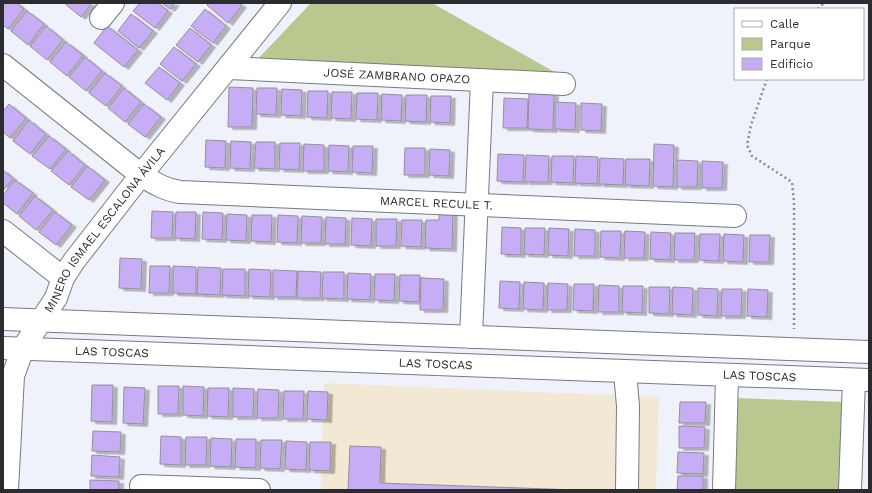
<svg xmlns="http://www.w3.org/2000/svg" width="872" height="493" viewBox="0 0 872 493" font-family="'Work Sans',sans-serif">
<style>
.industrial{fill:#f2e8d3}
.green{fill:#b9c88e}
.building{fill:#c7adf6;stroke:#939098;filter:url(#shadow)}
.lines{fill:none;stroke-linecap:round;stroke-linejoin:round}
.minor-casing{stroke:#787a82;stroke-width:24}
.path{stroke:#8a8c92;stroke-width:2.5;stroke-dasharray:2 3;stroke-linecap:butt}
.minor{stroke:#fff;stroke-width:22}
.labels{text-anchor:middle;stroke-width:3;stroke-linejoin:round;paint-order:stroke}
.street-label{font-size:12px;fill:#2b2c30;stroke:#fff}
</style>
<defs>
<filter id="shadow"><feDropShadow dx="4.5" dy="2.5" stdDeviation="0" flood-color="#0004"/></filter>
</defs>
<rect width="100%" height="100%" fill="#f0f2fb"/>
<path class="industrial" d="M324,383L659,397L656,490H321Z"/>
<path class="green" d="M311,3H432L574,83L253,64Z
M737,398L844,402L841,490H733Z"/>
<path class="building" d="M3,3H17L24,9L8,29L3,25Z
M64,3H92L81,17Z
M140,3H158L168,11L155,28L133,11Z
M162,3H175L170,9Z
M209,3H239L242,5L228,23L207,5Z
M205,9L226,26L213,43L191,26Z
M27,11L44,24L28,45L11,31Z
M131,14L153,31L139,48L118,31Z
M46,26L63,40L47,60L30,46Z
M107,26L138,50L124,67L94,43Z
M190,28L211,45L198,62L176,45Z
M66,42L83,55L67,76L50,62Z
M174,47L196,64L182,81L160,64Z
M85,57L102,71L86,91L69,77Z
M159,67L180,83L167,100L145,83Z
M105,73L122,86L106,106L89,93Z
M229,87L253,88L252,127H228Z
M124,88L141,102L125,122L108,108Z
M257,88H277L276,115L256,114Z
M282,89L302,90L301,116L281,115Z
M308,91H328L327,118L307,117Z
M332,92H352L351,119L331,118Z
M357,93H378L377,120L356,119Z
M529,93L554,94L553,130L528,129Z
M382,94L402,95L401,121L381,120Z
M406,95H427L426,122L405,121Z
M431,96H451L450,123L430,122Z
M504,98L528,99L527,128H503Z
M555,102L576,103L575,130L555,129Z
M581,103L602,104L601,131L581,130Z
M9,104L26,118L10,138L3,132V111Z
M144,104L161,117L145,137L128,124Z
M29,120L46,134L30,154L13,141Z
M49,136L66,149L50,169L32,156Z
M206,140L226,141L225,168L205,167Z
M231,141L251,142L250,169L230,168Z
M256,142H275V169L254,168Z
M280,143H300L299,170L279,169Z
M304,144L324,145V171H303Z
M654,144L674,145L673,187L653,186Z
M329,145L349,146L348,172L328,171Z
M353,146H373L372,173L352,172Z
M405,148H425V175H404Z
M430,149L450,150L449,176L429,175Z
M68,151L85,165L69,185L51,171Z
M498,154L524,155L523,182L497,181Z
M526,155L549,156L548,182H525Z
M552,156H574L573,183L551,182Z
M576,156L598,157L597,184L575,183Z
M600,158L624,159L623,185L599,184Z
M626,159H650L649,186L625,185Z
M677,160L698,161L697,187H677Z
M702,161L723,162L722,188H702Z
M87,166L105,180L89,200L71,187Z
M3,170L13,178L3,191Z
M15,180L33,193L17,214L3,203V195Z
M35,196L53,210L36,230L19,216Z
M152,211L173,212L172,238H151Z
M439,211L453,212L452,249L425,248L426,220H439Z
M55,212L72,225L56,245L39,232Z
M176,212H196L195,239L175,238Z
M203,212L223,213L222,240L202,239Z
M227,214L247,215L246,241L226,240Z
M252,215H272L271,242L251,241Z
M278,215L298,216L297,243L277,242Z
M302,216L322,217L321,243H301Z
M326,217L346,218L345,244H325Z
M352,218L372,219L371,246L351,245Z
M376,219H397L396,246H376Z
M402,220H422L421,247L401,246Z
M502,227L521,228V255L501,254Z
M525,228H545L544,255L524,254Z
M549,228L569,229L568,256L548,255Z
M575,229L595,230V256H574Z
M601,231H621L620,258L600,257Z
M625,231L645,232L644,258H624Z
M651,232L671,233L670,260L650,259Z
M675,233H695L694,260H674Z
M700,234H720L719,261L699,260Z
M724,234L744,235L743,262L723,261Z
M750,235H770L769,262H749Z
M120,258L142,259L141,289L119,288Z
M150,266H170L169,293H149Z
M173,266L196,267V294L173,293Z
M198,267L221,268L220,295L197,294Z
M223,269H245V296L222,295Z
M249,269L271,270L270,297L248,296Z
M273,270L297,271L296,297H273Z
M298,271L321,272L320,298H297Z
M323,272H344V299L322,298Z
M348,273L371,274L370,300L347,299Z
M375,274H395L394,301L374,300Z
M400,275H420L419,302L399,301Z
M421,278L444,279L443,310H420Z
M500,281L520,282L519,309L499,308Z
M524,282L544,283L543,310L523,309Z
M548,283L568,284L567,310H547Z
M574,284H594L593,311L573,310Z
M599,285L619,286V312H598Z
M623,286H643L642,313L622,312Z
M649,287H670L669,314L649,313Z
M673,287L693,288L692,315L672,314Z
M698,288L718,289L717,316L698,315Z
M722,289H742L741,316H721Z
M748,289L768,290L767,317L747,316Z
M92,385H113L112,422L91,421Z
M158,386H179L178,414H158Z
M183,386L204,387L203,416L183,415Z
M124,387L145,388L143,424L123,423Z
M208,388H229L228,417L207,416Z
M233,388L254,389L253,417H233Z
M258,389L279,390L278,418H257Z
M284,391H304L303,419H283Z
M308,391L328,392L327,420L307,419Z
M680,402H706L705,423H679Z
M679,426L705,427L704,448H679Z
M93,431L121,432L120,452L92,451Z
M161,436L181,437V465L160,464Z
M186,437H207L206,465H185Z
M211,438L232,439L231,467L210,466Z
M236,439H256V468L235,467Z
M261,440H282L280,469L260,468Z
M286,441L307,442L306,470L285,469Z
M310,442H331L330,471L309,470Z
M350,446L381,447L380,483L577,490H348Z
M678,452L704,453L703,474L677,473Z
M92,455L120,457L119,477L91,476Z
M678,476H703V490H677Z
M90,480L119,481V490H90Z"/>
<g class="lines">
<g class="minor-casing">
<g id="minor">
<path d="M101,18L113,3"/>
<path id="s1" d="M3,65L141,175C154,183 165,190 180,192L735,216"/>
<path id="s2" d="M229,68L564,84"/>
<path d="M3,231L63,278"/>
<path d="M3,319L869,352"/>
<path d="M471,337L482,80"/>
<path id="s3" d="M3,348L869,380"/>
<path d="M625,372L628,406L627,490"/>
<path d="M141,486L259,490"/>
<path id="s4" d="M7,490L13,376L23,348L56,298L63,278L74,261L141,175L280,3"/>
<path d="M724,490L727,376"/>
<path d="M850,490L854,380"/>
</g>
</g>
<path class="path" d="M818,9L824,3
M767,79L751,125L747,145L752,156L792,182L794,202V329"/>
<use href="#minor" class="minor"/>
</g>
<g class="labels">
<g class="street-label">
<text dy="4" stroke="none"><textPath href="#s2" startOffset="168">JOSÉ ZAMBRANO OPAZO</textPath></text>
<text dy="4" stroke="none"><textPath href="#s1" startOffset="476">MARCEL RECULE T.</textPath></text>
<text dy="4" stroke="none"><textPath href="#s4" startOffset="288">MINERO ISMAEL ESCALONA ÁVILA</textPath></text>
<text dy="4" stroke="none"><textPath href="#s3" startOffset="109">LAS TOSCAS</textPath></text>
<text dy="4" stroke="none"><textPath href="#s3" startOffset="433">LAS TOSCAS</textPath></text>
<text dy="4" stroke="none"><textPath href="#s3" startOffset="757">LAS TOSCAS</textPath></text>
</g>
</g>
<rect width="872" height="493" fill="none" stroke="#2b2c30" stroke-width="8"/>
<rect x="734" y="8" width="130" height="72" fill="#ffffff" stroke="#aaabac"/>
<rect x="742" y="21" width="20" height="6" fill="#ffffff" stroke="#aaabac"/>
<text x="770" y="28" font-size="12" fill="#2b2c30">Calle</text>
<rect x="742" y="38" width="20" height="12" fill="#b9c88e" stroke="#aaabac"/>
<text x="770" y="48" font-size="12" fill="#2b2c30">Parque</text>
<rect x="742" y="58" width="20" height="12" fill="#c7adf6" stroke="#aaabac"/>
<text x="770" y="68" font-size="12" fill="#2b2c30">Edificio</text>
</svg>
